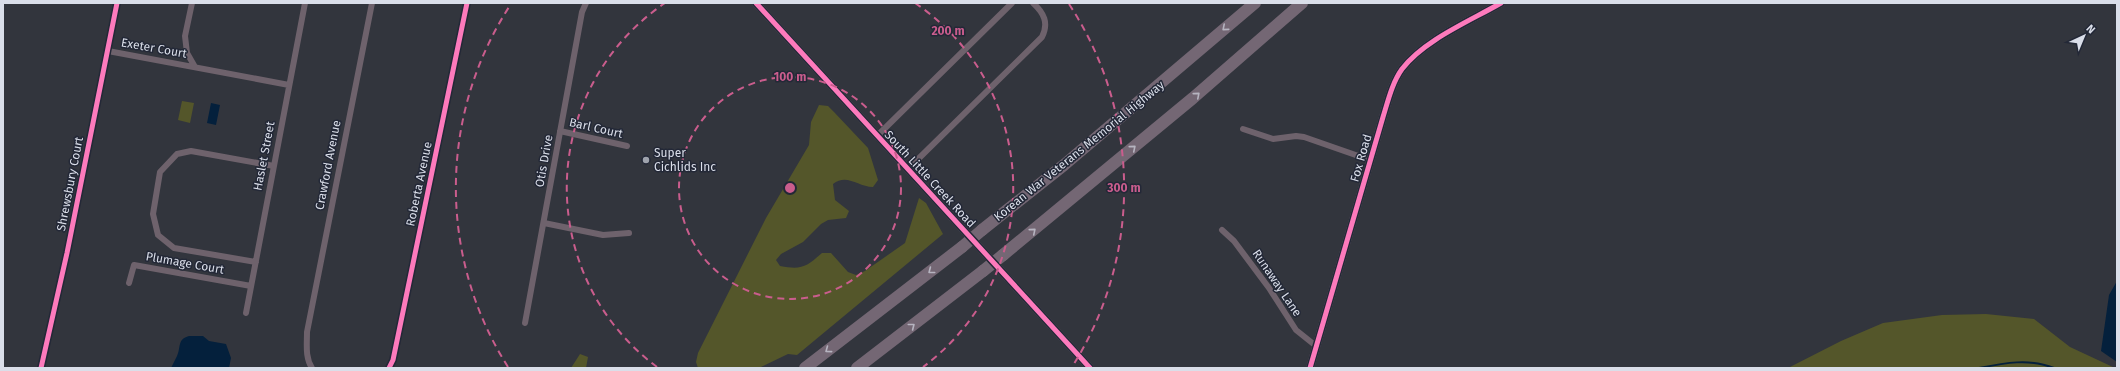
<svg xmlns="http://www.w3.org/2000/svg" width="2120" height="371" viewBox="0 0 2120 371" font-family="'Fira Sans',sans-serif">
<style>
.green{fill:#54562a}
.water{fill:#04203c}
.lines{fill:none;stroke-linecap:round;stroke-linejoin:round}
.stream{stroke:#04203c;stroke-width:2}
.minor{stroke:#6e626c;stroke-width:6}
.tertiary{stroke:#6e626c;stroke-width:8}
.motorway{stroke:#746774;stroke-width:12}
.motorway-bridge{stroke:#746774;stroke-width:12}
.cycleway-casing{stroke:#232837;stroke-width:8}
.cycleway{stroke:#fd7abc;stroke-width:5}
.oneway{stroke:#b6b4c0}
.ring{fill:none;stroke:#ca5d8d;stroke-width:2;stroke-dasharray:7 5}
.poi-dot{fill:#9fa3ad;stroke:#232837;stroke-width:1.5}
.labels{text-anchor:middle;stroke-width:3;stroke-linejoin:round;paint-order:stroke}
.street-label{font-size:12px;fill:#dadee9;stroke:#232837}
.poi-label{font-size:12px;fill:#dadee9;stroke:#232837;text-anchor:start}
.centre{fill:#ca5d8d;stroke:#232837;stroke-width:2}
.ring-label{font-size:12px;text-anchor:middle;font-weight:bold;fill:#ca5d8d;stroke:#232837;stroke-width:3;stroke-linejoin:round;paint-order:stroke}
</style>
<rect width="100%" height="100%" fill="#32353d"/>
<path class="green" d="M182,101L194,103L190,123L178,120Z
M819,105L828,106L834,112L868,148L878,180L873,187C858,187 847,173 833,184L835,200L849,211L846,218L828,220L821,224L803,242L781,254L776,260L780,266C802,270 806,267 822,253H831L848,272L856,275L865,271L905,243L919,198L926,203L943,234L797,355L788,354L759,368H698L696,362L698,353L766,218L809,145L811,122Z
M1986,314L2034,319L2070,347L2115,368H1788L1841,341L1883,323L1942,315Z
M580,354L588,357L586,368H571Z"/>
<path class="water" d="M211,103L220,105L216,125L207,123Z
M2117,281V362L2101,351L2109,295Z
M189,336H203L209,341L226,344L231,358L229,368H171C173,364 175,360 177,356C181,348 177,339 189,336Z"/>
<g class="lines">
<path class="stream" d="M1979,368C2004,363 2030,358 2054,368"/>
<path class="minor" d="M192,3L185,36L187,53L195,67
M108,51L289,85
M1243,129L1273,139L1296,136L1304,137L1370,160
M560,131L627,146
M877,136L1012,3
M908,169L1042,37C1049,23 1044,13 1033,3
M544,223L603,235L629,233
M1222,230L1234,241L1269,288L1296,330L1316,346
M256,262L174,248L158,235L153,214L160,172L177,154L191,151L274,166
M129,283L134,265L251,286
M246,313L305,3
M525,323L582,12L586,3
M41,368L67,253L117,3
M312,368C305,357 307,345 307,332L372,3
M389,368L393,360L467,3"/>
<path class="tertiary" d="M756,3L1090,368
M1310,368L1383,117C1388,101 1392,83 1402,69C1424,40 1470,21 1501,3"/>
<path class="motorway" d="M982,230L1064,165L1255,3
M1003,255L1193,98L1302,3
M805,368L962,247
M857,368L983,271"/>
<path class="motorway-bridge" d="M962,247L982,230
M983,271L1003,255"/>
<g class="cycleway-casing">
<path id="cycleway" d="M756,3L1090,368
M41,368L67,253L117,3
M389,368L393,360L467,3
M1310,368L1383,117C1388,101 1392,83 1402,69C1424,40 1470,21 1501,3"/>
</g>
<use href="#cycleway" class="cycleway"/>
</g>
<defs><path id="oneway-chevron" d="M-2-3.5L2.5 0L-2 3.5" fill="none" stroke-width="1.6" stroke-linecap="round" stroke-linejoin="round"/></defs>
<g class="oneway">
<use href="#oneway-chevron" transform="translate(1225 28) rotate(139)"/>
<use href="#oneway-chevron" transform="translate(1197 95) rotate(-41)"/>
<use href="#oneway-chevron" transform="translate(1133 148) rotate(-40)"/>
<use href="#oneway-chevron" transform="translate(1033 231) rotate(-40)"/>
<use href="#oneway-chevron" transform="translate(931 271) rotate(142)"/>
<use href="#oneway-chevron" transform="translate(912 326) rotate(-38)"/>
<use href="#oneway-chevron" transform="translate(828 350) rotate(143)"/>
</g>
<g class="ring">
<circle cx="790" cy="188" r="111"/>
<path d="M657 367A223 223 0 0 1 665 3M915 3A223 223 0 0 1 923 367"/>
<path d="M508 367A334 334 0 0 1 511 4M1069 4A334 334 0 0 1 1072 367"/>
</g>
<circle class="poi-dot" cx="646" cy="160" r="4"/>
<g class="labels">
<g class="street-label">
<text transform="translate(154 48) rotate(10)" y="4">Exeter Court</text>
<text transform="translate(596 128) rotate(13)" y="4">Barl Court</text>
<text transform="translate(1079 151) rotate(-39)" y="4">Korean War Veterans Memorial Highway</text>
<text transform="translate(264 156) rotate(-79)" y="4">Haslet Street</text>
<text transform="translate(1361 158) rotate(-74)" y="4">Fox Road</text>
<text transform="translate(544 161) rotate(-80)" y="4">Otis Drive</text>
<text transform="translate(328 165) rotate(-79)" y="4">Crawford Avenue</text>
<text transform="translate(930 179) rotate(47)" y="4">South Little Creek Road</text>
<text transform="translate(70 184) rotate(-79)" y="4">Shrewsbury Court</text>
<text transform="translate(419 184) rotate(-78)" y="4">Roberta Avenue</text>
<text transform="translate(185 263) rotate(10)" y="4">Plumage Court</text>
<text transform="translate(1277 283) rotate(56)" y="4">Runaway Lane</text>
</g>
<g class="poi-label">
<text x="654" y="157">Super<tspan x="654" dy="14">Cichlids Inc</tspan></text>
</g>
</g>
<circle cx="790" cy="188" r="6" class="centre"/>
<g class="ring-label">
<text x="948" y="35">200 m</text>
<text x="790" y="81">100 m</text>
<text x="1124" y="192">300 m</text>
</g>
<rect width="2120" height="371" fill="none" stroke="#dadee9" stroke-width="8"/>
<g transform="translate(2084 36) rotate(44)" stroke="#232837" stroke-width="3" paint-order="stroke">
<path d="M0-3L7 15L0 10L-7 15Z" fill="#dadee9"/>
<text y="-6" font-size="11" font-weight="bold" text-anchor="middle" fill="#dadee9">N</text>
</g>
</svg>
